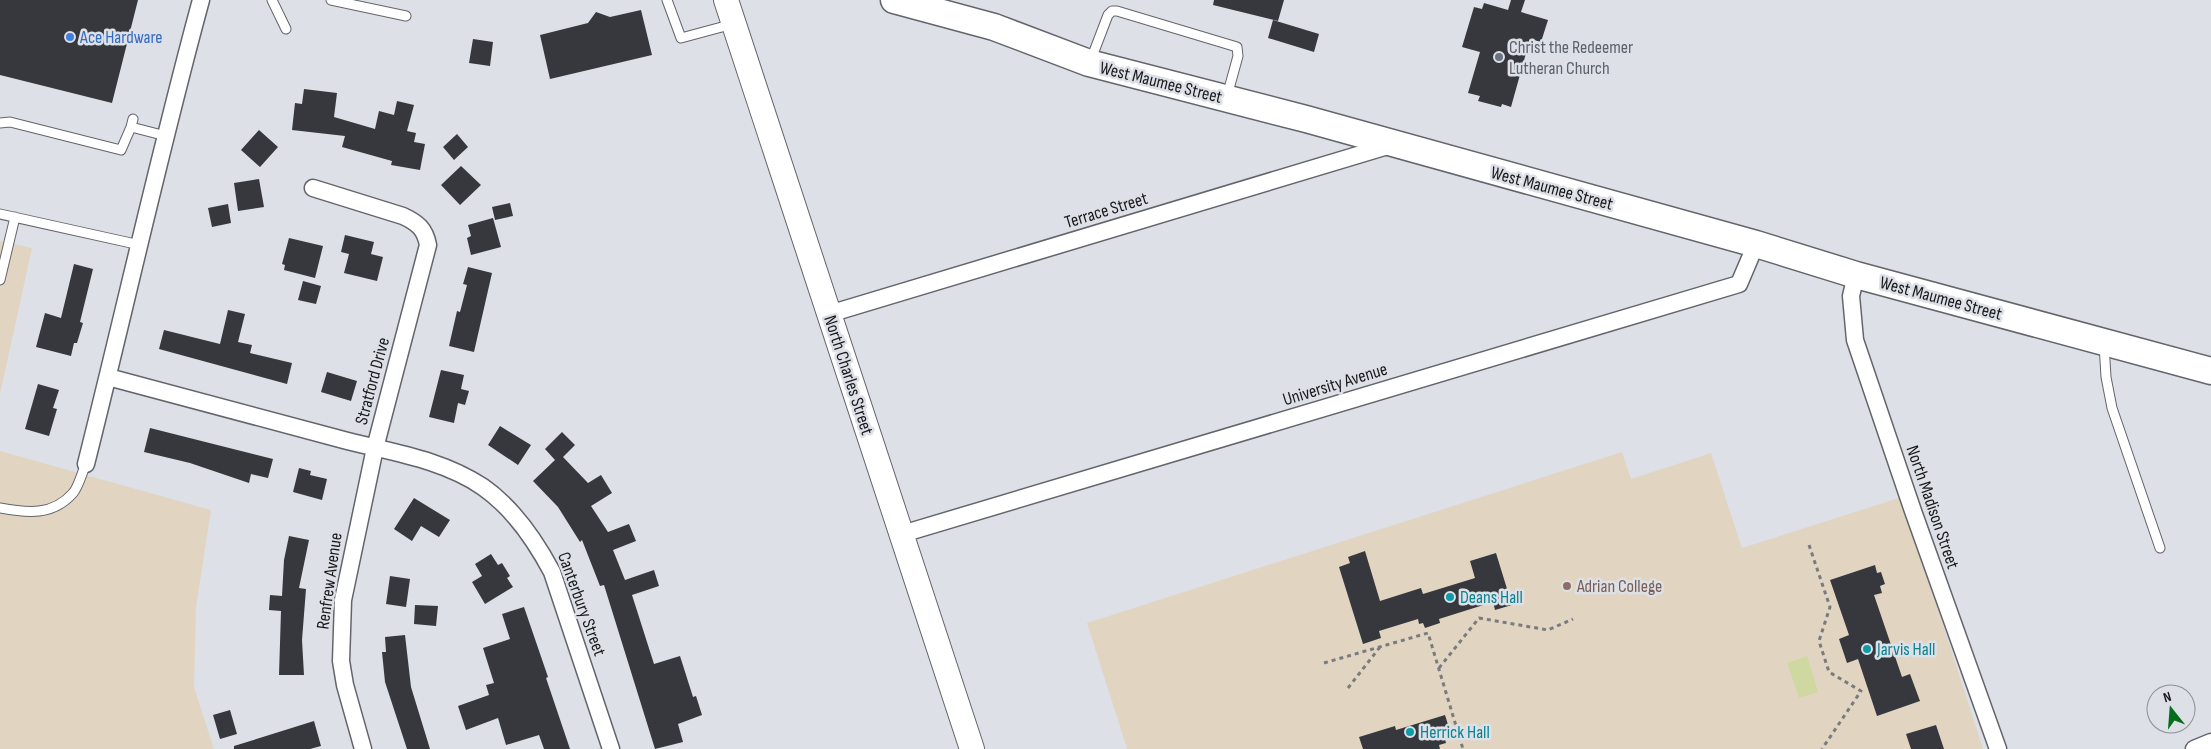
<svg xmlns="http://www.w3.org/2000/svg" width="2211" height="749" viewBox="0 0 2211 749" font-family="'Sofia Sans Condensed',sans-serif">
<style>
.education{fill:#e1d5c1}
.green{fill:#cfd8a1}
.building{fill:#36383e}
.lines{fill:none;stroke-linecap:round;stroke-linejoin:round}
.lane-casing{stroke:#62656b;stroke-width:11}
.street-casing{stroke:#62656b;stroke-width:19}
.secondary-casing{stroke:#62656b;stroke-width:26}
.primary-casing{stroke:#62656b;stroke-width:29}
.path{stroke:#797b7f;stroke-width:3;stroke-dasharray:4 4;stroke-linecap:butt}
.lane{stroke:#fff;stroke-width:9}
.street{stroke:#fff;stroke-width:16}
.secondary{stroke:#fff;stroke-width:24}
.primary{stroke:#fff;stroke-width:26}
.shop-dot{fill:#3f7fe0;stroke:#dde0e7;stroke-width:2}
.worship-dot{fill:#6b7280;stroke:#dde0e7;stroke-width:2}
.education-dot{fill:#8d6e63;stroke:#dde0e7;stroke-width:2}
.culture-dot{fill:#0f9aa8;stroke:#dde0e7;stroke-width:2}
.labels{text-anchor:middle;stroke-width:5;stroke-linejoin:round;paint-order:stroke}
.shop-label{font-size:18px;fill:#366cbe;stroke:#dde0e7;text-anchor:start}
.worship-label{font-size:18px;fill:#5b616d;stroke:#dde0e7;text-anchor:start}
.street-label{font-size:18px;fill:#18191b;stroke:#dde0e7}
.education-label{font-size:18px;fill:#785e54;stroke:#dde0e7;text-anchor:start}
.culture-label{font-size:18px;fill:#0d838f;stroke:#dde0e7;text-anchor:start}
</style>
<rect width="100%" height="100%" fill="#dde0e7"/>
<path class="education" d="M0,241L32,248L0,394Z
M0,451L211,510L196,607L194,687L214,749H0Z
M1622,452L1631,479L1711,453L1742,548L1902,497L1983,749H1127L1087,623Z"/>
<path class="green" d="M1807,656L1818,692L1799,698L1787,663Z"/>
<path class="building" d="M0,0H138L112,103L0,75Z
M1214,0H1284L1278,21L1213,5Z
M1511,0H1525L1521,12L1548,20L1541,42L1530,39L1511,107L1502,104L1501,107L1478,101L1480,96L1468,93L1480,52L1462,47L1474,7L1482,9L1484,3L1508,10Z
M641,10L652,55L550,79L540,35L588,23L596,12L610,17Z
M1273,20L1319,34L1314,52L1268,38Z
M473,39L493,42L490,66L469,63Z
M304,89L337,93L334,117L375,129L379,111L394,115L397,101L414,105L407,131L416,133L414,142L425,144L420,170L391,165L392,161L342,147L345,136L292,130L295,103L302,104Z
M259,130L278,147L260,167L241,150Z
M457,134L468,147L454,160L443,147Z
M461,166L481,185L460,205L441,185Z
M259,179L264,207L238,211L234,183Z
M510,203L513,216L495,220L492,207Z
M228,204L231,223L212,227L208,208Z
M493,218L501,247L471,255L467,238L471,236L468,225Z
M345,235L374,242L371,254L383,257L377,281L344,273L349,254L341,252Z
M289,238L323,246L315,278L284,270L285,265L282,264Z
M74,264L93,269L80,322L83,323L77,343H74L71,356L36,347L45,313L61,318Z
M468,267L492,273L474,352L449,346L457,311L460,312L467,285L463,284Z
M303,281L321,286L316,304L298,300Z
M228,310L245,314L238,342L252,345L250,353L292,363L287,384L159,349L164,330L220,344Z
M441,370L464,375L461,389L469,391L465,405L458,403L454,423L429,417Z
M327,372L357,381L351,401L321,392Z
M38,384L59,390L53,408L57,409L49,436L25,429Z
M500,426L531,445L518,465L488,445Z
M150,428L273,459L268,478L251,474L249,483L190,463L144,452Z
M562,432L575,445L563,457L588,483L601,475L612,493L591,506L608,532L629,524L636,541L613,550L625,580L654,570L659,586L632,595L654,664L680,656L693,697L696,696L702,715L678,724L683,742L655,749L604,585L600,586L582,540L580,542L558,507L533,481L555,460L545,449Z
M299,468L311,471L310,475L327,479L322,500L293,492Z
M414,498L450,520L439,537L421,526L412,541L394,529Z
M289,536L309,540L299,588L306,589L302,640L304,675H279L281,611L269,610L270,595L282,596L284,560Z
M1365,551L1380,601L1421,588L1423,594L1475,578L1470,561L1496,553L1512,605L1495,610L1493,602L1439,619L1440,623L1425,628L1423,623L1419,624L1418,619L1379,631L1381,638L1363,644L1339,567L1350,563L1348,557Z
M491,554L498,565L502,563L510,576L507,578L513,587L485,604L472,582L482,576L475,564Z
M1875,565L1877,573L1881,572L1885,584L1880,586L1882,593L1874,595L1902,677L1910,674L1920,701L1877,716L1858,659L1847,663L1839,639L1849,635L1830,580Z
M390,576L410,579L406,607L386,604Z
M415,605L438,606L436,626L414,624Z
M524,607L548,677L546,678L570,749H544L539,735L506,745L498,718L466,730L458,706L489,695L486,685L494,683L483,648L510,639L502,614Z
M405,635L411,687L430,749H407L385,682L382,652H386L385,637Z
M230,710L237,734L220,739L213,715Z
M1445,715L1450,731L1443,733L1446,743L1439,745L1440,749H1363L1359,737L1395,726L1396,730Z
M314,721L321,746L310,749H234V746Z
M1936,725L1944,749H1911L1906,734Z"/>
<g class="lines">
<g class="lane-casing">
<path id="lane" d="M272,0L286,29
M331,0L406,16
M667,0L681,38L733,24
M1090,62L1108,15L1112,11H1117L1237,47L1238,56L1227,96
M133,119L131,127L166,136
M0,123L10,122L121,150L131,127
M0,214L140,245
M0,280L15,217
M2104,344L2106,377L2112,408L2160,548
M0,508C27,513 53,516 73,493C79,486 82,472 86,464"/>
</g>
<g class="street-casing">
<path id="street" d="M313,188L403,216C418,223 425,229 428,245L375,448L343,600L341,661L345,685L363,749
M1856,275L1851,296L1855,340L1913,511L1998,749
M829,314L1391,145
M108,377C185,397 262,418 340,439C388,452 440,458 483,487C513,508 535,540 552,572L611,749
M86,464C125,309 159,154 201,0
M902,534L1739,284L1756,244
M2194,749L2211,742"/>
</g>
<g class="secondary-casing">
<path id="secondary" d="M726,0L972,749"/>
</g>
<g class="primary-casing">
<path id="primary" d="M894,0L994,27L1089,63L1306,119L1756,244L1856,275L2211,371"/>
</g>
<path class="path" d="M1809,545L1830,607L1819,641L1829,672L1861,691L1822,749
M1324,663L1428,633L1463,749
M1439,668L1479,618L1548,630L1573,619
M1348,688L1380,647"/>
<use href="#lane" class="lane"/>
<use href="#street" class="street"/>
<use href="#secondary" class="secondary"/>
<use href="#primary" class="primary"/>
</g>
<circle class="shop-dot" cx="70" cy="37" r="5"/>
<circle class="worship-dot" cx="1499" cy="57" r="5"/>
<circle class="education-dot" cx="1567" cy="586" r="5"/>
<g class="culture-dot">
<circle cx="1450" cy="597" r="5"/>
<circle cx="1867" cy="649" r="5"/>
<circle cx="1410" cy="732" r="5"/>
</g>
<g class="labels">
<g class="shop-label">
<text x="80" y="43">Ace Hardware</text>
</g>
<g class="worship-label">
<text x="1509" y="53">Christ the Redeemer<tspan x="1509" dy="21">Lutheran Church</tspan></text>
</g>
<g class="street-label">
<text transform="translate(1161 82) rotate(14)" y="6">West Maumee Street</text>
<text transform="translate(1552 188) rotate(15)" y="6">West Maumee Street</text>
<text transform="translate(1106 210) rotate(-17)" y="6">Terrace Street</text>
<text transform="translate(1941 298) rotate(15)" y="6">West Maumee Street</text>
<text transform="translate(849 375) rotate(72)" y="6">North Charles Street</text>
<text transform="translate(372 381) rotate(-75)" y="6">Stratford Drive</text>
<text transform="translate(1335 384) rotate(-17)" y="6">University Avenue</text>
<text transform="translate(1933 507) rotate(71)" y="6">North Madison Street</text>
<text transform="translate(329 581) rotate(-82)" y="6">Renfrew Avenue</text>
<text transform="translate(582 604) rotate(70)" y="6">Canterbury Street</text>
</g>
<g class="education-label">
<text x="1577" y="592">Adrian College</text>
</g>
<g class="culture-label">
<text x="1460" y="603">Deans Hall</text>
<text x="1877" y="655">Jarvis Hall</text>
<text x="1420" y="738">Herrick Hall</text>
</g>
</g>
<g transform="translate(2171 709) rotate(343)"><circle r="24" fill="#dde0e7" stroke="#8e9095"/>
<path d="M0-4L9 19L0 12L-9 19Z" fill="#066d1c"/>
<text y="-8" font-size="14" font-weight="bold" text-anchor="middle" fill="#18191b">N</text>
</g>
</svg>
